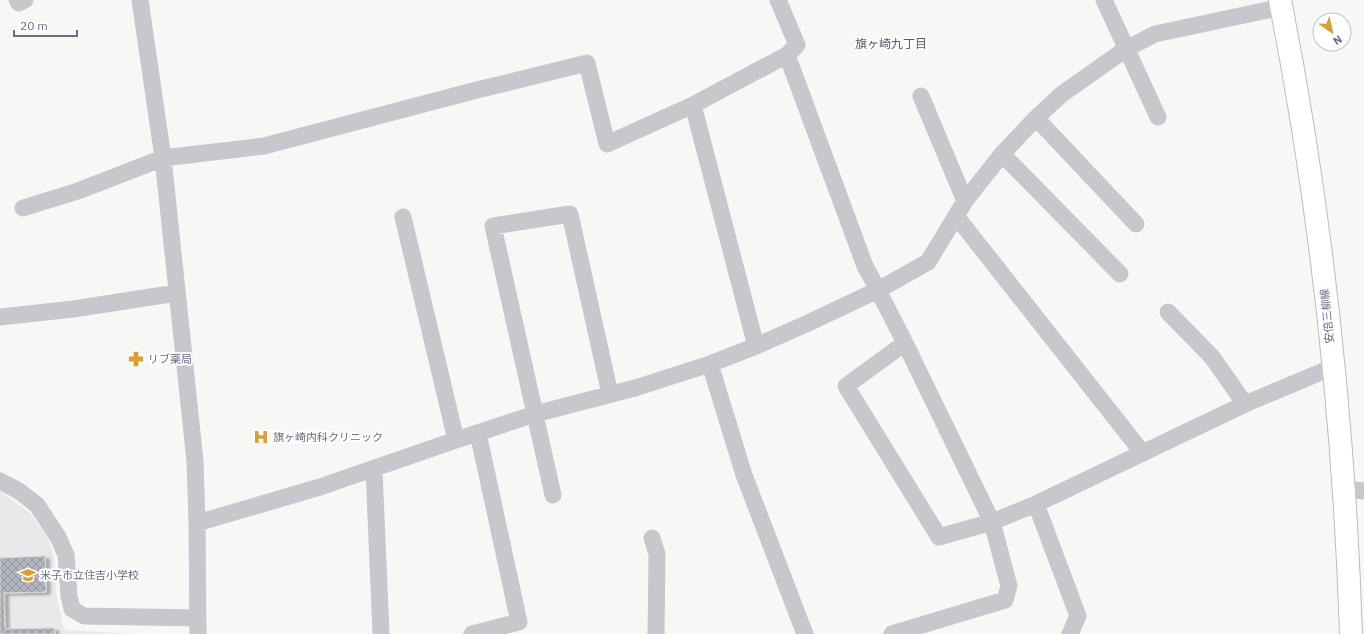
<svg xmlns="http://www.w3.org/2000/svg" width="1364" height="634" viewBox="0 0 1364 634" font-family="'IBM Plex Sans','Noto Sans JP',sans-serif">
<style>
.built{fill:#e8e9e9}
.building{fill:url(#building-cross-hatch);stroke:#d9dad8;filter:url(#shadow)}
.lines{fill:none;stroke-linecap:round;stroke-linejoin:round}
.secondary-casing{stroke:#bbbcc3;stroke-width:24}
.street{stroke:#c7c7cd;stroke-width:17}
.secondary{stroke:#fff;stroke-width:22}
.labels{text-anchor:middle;stroke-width:4;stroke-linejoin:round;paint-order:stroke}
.street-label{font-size:11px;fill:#696d85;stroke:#fff}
.poi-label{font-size:11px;fill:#696d85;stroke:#fff;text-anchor:start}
.neighbourhood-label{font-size:12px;fill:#56596b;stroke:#fff}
</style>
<defs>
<pattern id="building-cross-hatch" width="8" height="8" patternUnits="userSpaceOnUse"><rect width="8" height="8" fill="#b1b3bd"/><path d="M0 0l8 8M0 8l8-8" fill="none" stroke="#94969f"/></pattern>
<filter id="shadow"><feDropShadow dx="4.5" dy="2.5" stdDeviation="1" flood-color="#0004"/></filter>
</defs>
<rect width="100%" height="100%" fill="#f7f8f6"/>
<path class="built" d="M0,491L30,513L48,538L54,557L56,593L63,625L66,630L133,634H0Z"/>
<path class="building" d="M45,556L46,592L4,593L5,629L54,628L55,634H0V558Z"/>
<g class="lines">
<g class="secondary-casing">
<path id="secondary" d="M1280,0C1321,208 1344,422 1351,634"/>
</g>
<path class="street" d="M17,0L19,3L25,0
M140,0L163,158L195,461L197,523L198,634
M1104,0L1158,117
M787,55L865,266L878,290L905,343L992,522L1036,504L1245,404L1333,367
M921,96L965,201
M693,105L756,346
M1036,118L1136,224
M1002,154L1120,274
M23,208L78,191L163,158L264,146L473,91L587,63L607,144L693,105L787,55L797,45L778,0
M956,216L1142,452
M403,217L456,440
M1168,312L1212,357L1245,404
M0,317L73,309L177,293
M710,364L744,475L805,634
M374,469L381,634
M0,481L19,491L37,505L58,537L66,555L69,596L72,609L84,616L198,618
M1344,489L1364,491
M553,495L493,226L570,214L610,394
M1036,504L1078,616L1070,634
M197,523L320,487L456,440L535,414L635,388L710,364L756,346L806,324L878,290L928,262L965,201L1002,154L1036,118L1062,94L1126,49L1155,34L1282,7
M652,538L657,554L656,634
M472,634L519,622L478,433
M892,634L1005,600L1009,586L992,522L939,537L846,386L905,343"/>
<use href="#secondary" class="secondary"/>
</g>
<defs>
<g id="pharmacy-bare" transform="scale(1.2)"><path d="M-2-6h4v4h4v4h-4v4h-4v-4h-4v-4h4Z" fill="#db9f33" stroke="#fff" stroke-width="2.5" paint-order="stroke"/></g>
<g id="hospital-bare" transform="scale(1.2)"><path d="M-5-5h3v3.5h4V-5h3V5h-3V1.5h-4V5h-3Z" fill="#db9f33" stroke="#fff" stroke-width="2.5" paint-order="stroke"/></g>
<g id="school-bare" transform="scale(1.2)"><path d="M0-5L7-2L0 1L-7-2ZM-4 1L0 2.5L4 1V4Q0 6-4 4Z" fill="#db9f33" stroke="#fff" stroke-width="2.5" paint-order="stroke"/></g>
</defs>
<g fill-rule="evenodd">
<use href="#pharmacy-bare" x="136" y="359"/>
<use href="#hospital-bare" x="261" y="437"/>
<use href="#school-bare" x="28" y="575"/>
</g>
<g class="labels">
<g class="street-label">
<text transform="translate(1327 316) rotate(-96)" y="4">安倍三柳線</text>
</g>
<g class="poi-label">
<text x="148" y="363">リブ薬局</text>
<text x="273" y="441">旗ヶ崎内科クリニック</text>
<text x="40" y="579">米子市立住吉小学校</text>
</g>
<g class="neighbourhood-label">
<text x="891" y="48">旗ヶ崎九丁目</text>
</g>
</g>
<g transform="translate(1332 32) rotate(146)"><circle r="19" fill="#ffffff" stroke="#c3c5ce"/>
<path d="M0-3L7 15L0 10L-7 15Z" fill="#db9f33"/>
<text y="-6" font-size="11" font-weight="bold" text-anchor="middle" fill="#696d85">N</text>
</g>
<path d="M14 30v6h63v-6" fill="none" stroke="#696d85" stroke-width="2"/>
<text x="20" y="30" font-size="12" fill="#696d85" stroke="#ffffff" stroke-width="3" paint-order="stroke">20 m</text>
</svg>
